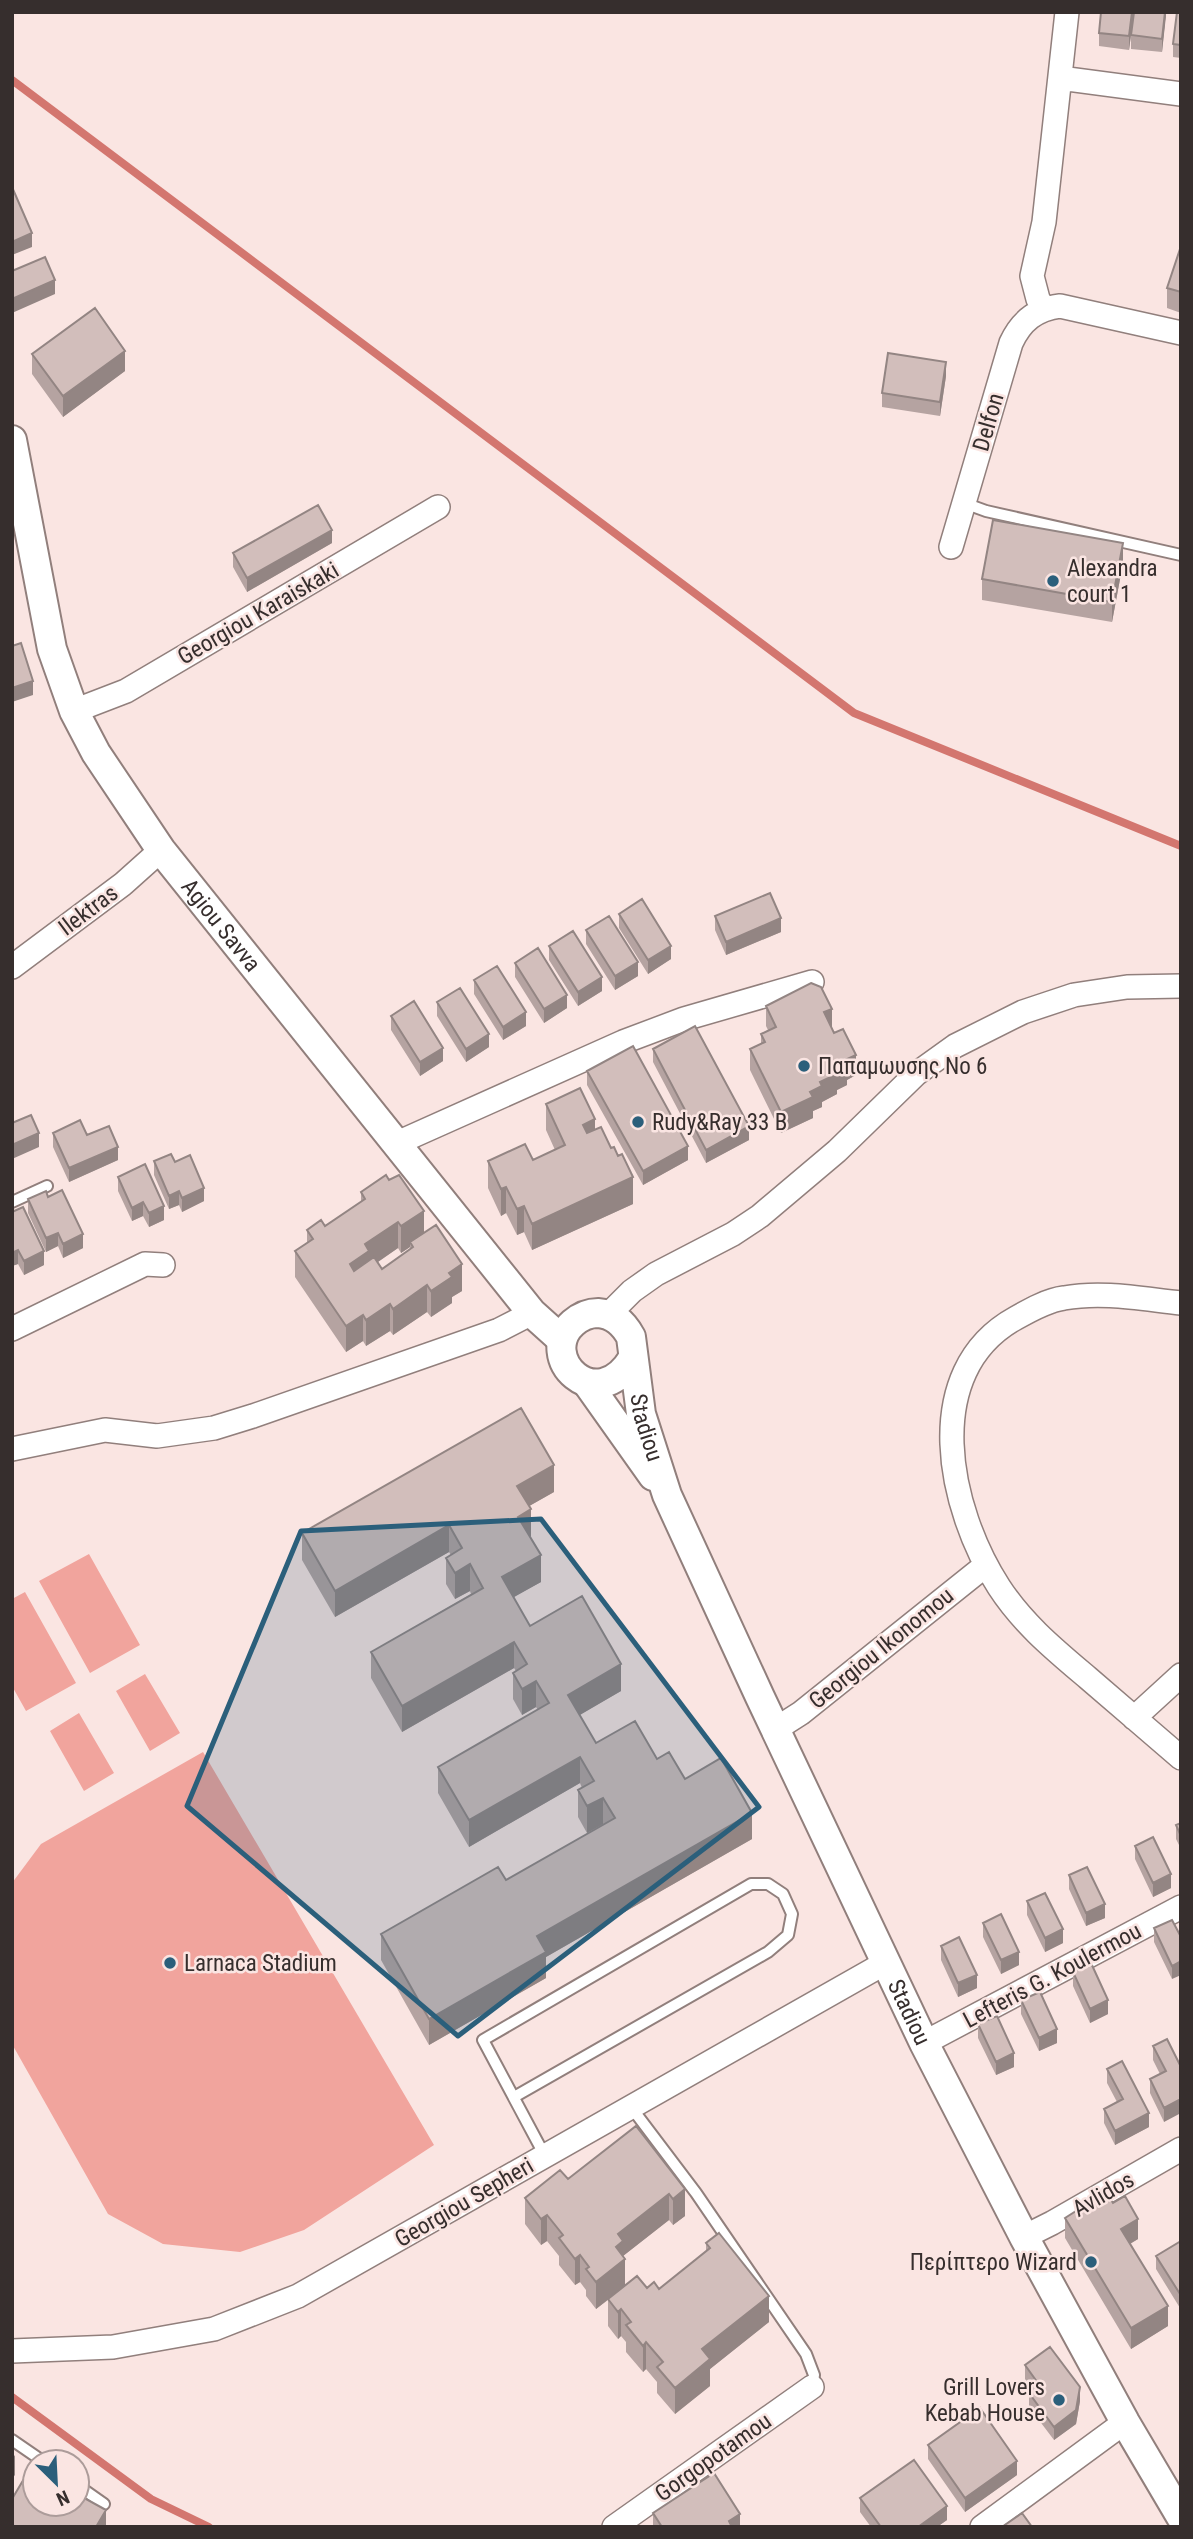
<svg xmlns="http://www.w3.org/2000/svg" width="1193" height="2539" viewBox="0 0 1193 2539" font-family="'Roboto Condensed',sans-serif">
<style>
.green{fill:#f1a49d}
.lines{fill:none;stroke-linecap:round;stroke-linejoin:round}
.stream{stroke:#d3766f;stroke-width:8}
.service-casing{stroke:#917f7c;stroke-width:14}
.minor-casing{stroke:#917f7c;stroke-width:26}
.tertiary-casing{stroke:#917f7c;stroke-width:32}
.service{stroke:#fff;stroke-width:10}
.minor{stroke:#fff;stroke-width:23}
.tertiary{stroke:#fff;stroke-width:28}
.wall{fill:#b5a3a1;fill-rule:evenodd}
.shaded-wall{fill:#938583}
.building{fill:#d2bebb;stroke:#938583;stroke-width:2}
.marked{fill:#2b5f7b;fill-opacity:0.2;stroke:#2b5f7b;stroke-width:5;stroke-linejoin:round}
.poi-dot{fill:#2b5f7b;stroke:#fae5e2;stroke-width:2.5}
.labels{text-anchor:middle;stroke-width:5;stroke-linejoin:round;paint-order:stroke}
.street-label{font-size:23px;fill:#362e2d;stroke:#fae5e2}
.poi-label{font-size:23px;fill:#362e2d;stroke:#fae5e2;text-anchor:start}
</style>
<rect width="100%" height="100%" fill="#fae5e2"/>
<path class="green" d="M89,1554L140,1645L90,1673L39,1581Z
M25,1592L76,1683L26,1711L12,1686V1599Z
M145,1674L180,1733L150,1751L116,1691Z
M79,1713L114,1773L84,1791L50,1731Z
M203,1752L434,2145L304,2230L240,2252L163,2244L108,2214L12,2044V1883L41,1844Z"/>
<g class="lines">
<path class="stream" d="M12,80L854,713L1181,846
M12,2397L151,2499L209,2527"/>
<g class="service-casing">
<path id="service" d="M964,503L986,511L1181,555
M12,1202L47,1186
M514,2097L768,1952L788,1935L792,1914L783,1894L768,1884H751L483,2040L545,2156
M631,2107L696,2193L806,2354L814,2375L812,2387
M12,2440L44,2462
M77,2485L104,2504"/>
</g>
<g class="minor-casing">
<path id="minor" d="M1060,78L1181,94
M1044,309L1038,299L1032,276L1044,222L1067,12
M951,547L1011,343C1021,321 1036,309 1060,306L1181,333
M74,711L126,691L438,507
M12,967L123,884L161,850
M395,1144L623,1042L684,1019L812,982
M1181,1303C1142,1299 1103,1291 1064,1298C1048,1300 1030,1310 1016,1318C918,1372 949,1510 999,1587C1023,1624 1055,1650 1088,1678C1119,1705 1150,1731 1181,1758
M608,1315L632,1291L656,1274L733,1234L760,1216L837,1151L916,1074L955,1046L1023,1012L1074,995L1127,987L1181,986
M12,1329L145,1264L163,1265
M12,1449L105,1430L157,1436L214,1428L253,1416L499,1330L532,1313
M1134,1718L1181,1675
M776,1729L801,1713L986,1565
M924,2043L1181,1907
M1024,2237L1052,2223L1181,2149
M12,2351L113,2347L214,2329L298,2296L885,1963
M614,2527L812,2387
M982,2527L1125,2422"/>
</g>
<g class="tertiary-casing">
<g id="tertiary">
<path id="s1" d="M12,440L52,649L74,711L96,753L161,850L532,1313L562,1340"/>
<path id="s2" d="M633,1358C596,1419 536,1356 573,1323C580,1317 589,1313 598,1313C614,1314 624,1324 631,1337L641,1414L667,1495L760,1697L924,2043L1024,2237L1125,2422L1181,2517"/>
<path d="M587,1383L653,1476"/>
</g>
</g>
<use href="#service" class="service"/>
<use href="#minor" class="minor"/>
<use href="#tertiary" class="tertiary"/>
</g>
<path class="wall" d="M1134,12L1129,50L1099,46V33Z
M1166,12L1162,52L1131,49V35Z
M1181,12V58L1173,57V44Z
M1181,246V313L1167,308V288Z
M32,354L125,371L63,417L32,374Z
M946,376L940,416L882,407V393Z
M332,543L247,592L233,567V553Z
M1123,563L1112,622L982,600V579Z
M1181,601V640H1179V613Z
M619,914L671,959L648,974L619,928Z
M715,916L781,932L726,955L715,930Z
M586,930L638,976L615,990L586,944Z
M549,946L602,991L578,1006L549,960Z
M515,963L567,1008L544,1023L515,977Z
M474,980L526,1026L503,1040L474,994Z
M437,1002L489,1047L466,1062L437,1016Z
M766,1006L832,1028L856,1075L847,1080V1085L837,1090V1094L822,1102V1107L813,1111V1118L781,1133L750,1070V1049L761,1044V1034L768,1030L766,1026Z
M391,1016L443,1061L420,1076L391,1030Z
M653,1049L749,1140L706,1163L653,1062Z
M587,1071L688,1160L643,1185L587,1085Z
M546,1104L595,1129L633,1204L532,1250L524,1232L517,1235L506,1213L501,1216L488,1188V1161L533,1160L555,1150L546,1130Z
M53,1133L87,1135L118,1160L69,1182L53,1147Z
M154,1161L175,1162L204,1201L182,1212L179,1205L169,1209L154,1175Z
M118,1177L164,1220L149,1227L143,1216L132,1221L118,1191Z
M361,1192L424,1233L462,1291L452,1297V1303L431,1317L427,1312L393,1335L390,1331L366,1346L363,1341L346,1352L295,1277V1251L307,1243V1230L325,1226L361,1202ZM410,1247V1250L382,1269L378,1262L398,1248L401,1253Z
M48,1197L83,1248L63,1258L58,1246L46,1252L28,1213V1199Z
M12,1212L44,1265L24,1275L18,1264L12,1266Z
M554,1492L529,1506L531,1536H530L541,1582L513,1597L530,1626L621,1691L579,1715L596,1743L657,1759L685,1779L752,1839L546,1957V1978L429,2045L381,1960V1934L506,1880L603,1825L587,1833L578,1817V1790L582,1788L580,1783L469,1847L438,1793V1767L538,1710L536,1707L522,1715L513,1699V1673L516,1671L514,1668L402,1732L371,1678V1652L471,1594L470,1591L455,1599L446,1584V1558L451,1555L449,1552L335,1617L302,1560V1533Z
M1181,1823V1849L1176,1839V1825Z
M1135,1846L1171,1888L1153,1897L1135,1859Z
M1069,1875L1105,1918L1086,1926L1069,1889Z
M1027,1901L1063,1943L1045,1952L1027,1915Z
M1172,1920V1979L1154,1942V1928Z
M983,1923L1019,1965L1001,1974L983,1937Z
M941,1946L977,1988L958,1997L941,1960Z
M1073,1972L1108,2014L1090,2023L1073,1986Z
M1021,2000L1057,2043L1039,2051L1021,2014Z
M978,2024L1014,2067L996,2075L978,2038Z
M1167,2039L1164,2122L1150,2093V2079L1160,2074L1153,2060V2046Z
M1107,2069L1149,2127L1115,2145L1104,2123V2109L1117,2102L1107,2083Z
M636,2126L685,2216L673,2225L669,2220L623,2256L625,2285L659,2289L706,2252V2243L769,2322L710,2369V2386L675,2414L657,2393V2382L646,2369L643,2372L626,2352V2342L621,2336L618,2339L608,2326V2300L596,2309L586,2296V2290L580,2282L575,2285L559,2265V2256L547,2241L541,2245L525,2224V2198L568,2179Z
M1065,2218L1138,2239L1130,2244L1168,2326L1131,2349L1065,2238Z
M1181,2241L1180,2308L1156,2269V2256Z
M1025,2365L1080,2401L1076,2424L1054,2440L1029,2407V2393L1033,2390L1025,2379Z
M928,2445L1017,2475L965,2512L928,2459Z
M860,2498L947,2520L937,2527H871L860,2512Z
M653,2513L740,2527H653Z"/>
<path class="shaded-wall" d="M1132,12H1134L1129,50V36Z
M1165,12H1166V16L1162,52V39Z
M32,233V247L12,255V242Z
M55,280V294L12,313V299Z
M125,351V371L63,417V396Z
M946,362V376L940,416V402Z
M332,530V543L247,592V578Z
M1123,543V563L1112,622V602Z
M33,681V695L12,702V688Z
M781,918V932L726,955V942Z
M671,946V959L648,974V960Z
M638,962V976L615,990V976Z
M602,977V991L578,1006V992Z
M567,995V1008L544,1023V1009Z
M832,1009V1029L824,1012Z
M526,1012V1026L503,1040V1027Z
M489,1034V1047L466,1062V1049Z
M443,1048V1061L420,1076V1062Z
M856,1055V1075L847,1080V1085L837,1090V1094L822,1102V1107L813,1111V1118L781,1133V1112L835,1071L845,1060Z
M595,1119V1146L583,1151V1125Z
M749,1126V1140L706,1163V1150Z
M39,1133V1147L12,1159V1145Z
M688,1146V1160L643,1185V1171Z
M118,1147V1160L69,1182V1168Z
M633,1177V1204L532,1250V1224Z
M506,1187V1213L501,1216V1189Z
M204,1188V1201L182,1212V1198Z
M179,1191V1205L169,1209V1196Z
M143,1202V1216L132,1221V1208Z
M164,1206V1220L149,1227V1213Z
M524,1206V1232L517,1235V1209Z
M424,1211V1238L410,1242V1247L401,1253V1226Z
M398,1222V1248L369,1268L350,1291V1264L365,1244Z
M58,1233V1246L46,1252V1238Z
M83,1234V1248L63,1258V1244Z
M18,1250V1264L12,1266V1253Z
M44,1251V1265L24,1275V1261Z
M462,1264V1291L452,1297V1303L431,1317V1291L449,1273Z
M427,1285V1312L393,1335V1309Z
M390,1304V1331L366,1346V1320Z
M363,1315V1341L346,1352V1326Z
M554,1465V1492L517,1513V1486Z
M531,1509V1536L518,1543V1517Z
M449,1525V1552L335,1617V1591Z
M541,1555V1582L502,1604V1577Z
M470,1564V1591L455,1599V1573Z
M514,1642V1668L402,1732V1706Z
M621,1664V1691L568,1722V1695Z
M536,1681V1707L522,1715V1689Z
M580,1757V1783L469,1847V1820Z
M603,1798V1824L587,1833V1806Z
M752,1813V1839L546,1957V1978L429,2045V2019L537,1936Z
M1171,1874V1888L1153,1897V1883Z
M1105,1904V1918L1086,1926V1913Z
M1063,1929V1943L1045,1952V1938Z
M1019,1952V1965L1001,1974V1960Z
M1181,1961V1975L1172,1979V1966Z
M977,1975V1988L958,1997V1983Z
M1108,2000V2014L1090,2023V2009Z
M1057,2029V2043L1039,2051V2038Z
M1014,2053V2067L996,2075V2062Z
M1181,2099V2113L1164,2122V2108Z
M1149,2113V2127L1115,2145V2131Z
M685,2189V2216L673,2225V2199Z
M669,2194V2220L623,2256L625,2259V2286L596,2309V2282L616,2247L618,2234Z
M547,2215V2241L541,2245V2219Z
M1138,2219V2239L1121,2249V2229Z
M580,2255V2282L575,2285V2259Z
M769,2296V2322L710,2369V2386L675,2414V2388L702,2349Z
M1168,2306V2326L1131,2349V2328Z
M621,2309V2336L618,2339V2312Z
M646,2342V2369L643,2372V2346Z
M1080,2387V2401L1076,2424L1054,2440V2427Z
M15,2455V2475L12,2479V2459Z
M1017,2461V2475L965,2512V2498Z
M947,2506V2520L937,2527H918Z
M106,2510V2527H96Z
M740,2514V2527H729V2521Z"/>
<path class="building" d="M1101,12H1132L1129,36L1099,33Z
M1134,12H1165L1162,39L1131,35Z
M1177,12H1181V45L1173,44Z
M12,187L32,233L12,242Z
M1181,246V292L1167,288Z
M45,257L55,280L12,299V271Z
M95,308L125,351L63,396L32,354Z
M888,353L946,362L940,402L882,393Z
M318,505L332,530L247,578L233,553Z
M993,520L1123,543L1112,602L982,579Z
M21,643L33,681L12,688V646Z
M770,893L781,918L726,942L715,916Z
M642,899L671,946L648,960L619,914Z
M609,916L638,962L615,976L586,930Z
M573,931L602,977L578,992L549,946Z
M538,948L567,995L544,1009L515,963Z
M497,966L526,1012L503,1027L474,980Z
M811,983L821,987L832,1009L824,1012L834,1033L843,1029L856,1055L845,1060L847,1065L835,1071L837,1074L820,1082L822,1086L810,1092L813,1097L781,1112L750,1049L765,1042L761,1034L776,1027L766,1006Z
M460,988L489,1034L466,1049L437,1002Z
M414,1001L443,1048L420,1062L391,1016Z
M695,1026L749,1126L706,1150L653,1049Z
M633,1046L688,1146L643,1171L587,1071Z
M580,1088L595,1119L583,1125L587,1133L601,1127L611,1148L614,1147L618,1156L622,1154L633,1177L532,1224L524,1206L517,1209L506,1187L501,1189L488,1161L525,1144L533,1160L565,1145L546,1104Z
M31,1115L39,1133L12,1145V1123Z
M80,1120L87,1135L109,1126L118,1147L69,1168L53,1133Z
M171,1154L175,1162L190,1155L204,1188L182,1198L179,1191L169,1196L154,1161Z
M145,1164L164,1206L149,1213L143,1202L132,1208L118,1177Z
M386,1175L389,1180L399,1175L424,1211L401,1226L398,1222L365,1244L369,1251L350,1264L354,1271L374,1257L382,1269L413,1247L410,1242L436,1225L462,1264L449,1273L452,1277L431,1291L427,1285L393,1309L390,1304L366,1320L363,1315L346,1326L295,1251L313,1239L307,1230L321,1220L325,1226L365,1199L361,1192Z
M62,1190L83,1234L63,1244L58,1233L46,1238L28,1199L46,1191L48,1197Z
M23,1207L44,1251L24,1261L18,1250L12,1253V1212Z
M521,1408L554,1465L517,1486L531,1509L518,1517L541,1555L502,1577L530,1626L582,1596L621,1664L568,1695L596,1743L635,1721L657,1759L669,1752L685,1779L721,1758L752,1813L537,1936L546,1952L429,2019L381,1934L498,1867L506,1880L615,1818L603,1798L587,1806L578,1790L594,1781L580,1757L469,1820L438,1767L549,1703L536,1681L522,1689L513,1673L527,1664L514,1642L402,1706L371,1652L483,1588L470,1564L455,1573L446,1558L462,1548L449,1525L335,1591L302,1533Z
M1181,1823V1836L1176,1825Z
M1153,1837L1171,1874L1153,1883L1135,1846Z
M1087,1867L1105,1904L1086,1913L1069,1875Z
M1045,1893L1063,1929L1045,1938L1027,1901Z
M1001,1914L1019,1952L1001,1960L983,1923Z
M1172,1920L1181,1937V1961L1172,1966L1154,1928Z
M959,1937L977,1975L958,1983L941,1946Z
M1091,1963L1108,2000L1090,2009L1073,1972Z
M1040,1992L1057,2029L1039,2038L1021,2000Z
M997,2016L1014,2053L996,2062L978,2024Z
M1167,2039L1181,2067V2099L1164,2108L1150,2079L1166,2071L1153,2046Z
M1122,2061L1149,2113L1115,2131L1104,2109L1123,2099L1107,2069Z
M636,2126L685,2189L673,2199L669,2194L618,2234L623,2241L616,2247L625,2259L596,2282L586,2269L589,2267L580,2255L575,2259L559,2238L563,2235L547,2215L541,2219L525,2198L560,2170L568,2179Z
M1106,2192L1113,2203L1125,2196L1138,2219L1121,2229L1168,2306L1131,2328L1065,2218Z
M719,2233L769,2296L702,2349L710,2359L675,2388L657,2367L663,2362L646,2342L643,2346L626,2325L631,2322L621,2309L618,2312L608,2299L637,2276L647,2288L654,2282L659,2289L710,2248L706,2243Z
M1181,2241V2293L1180,2294L1156,2256Z
M1050,2347L1080,2387L1076,2410L1054,2427L1029,2393L1040,2386L1025,2365Z
M980,2408L1017,2461L965,2498L928,2445Z
M914,2460L947,2506L918,2527H881L860,2498Z
M31,2467L35,2470V2504H77V2494L106,2510L96,2527H16L12,2525V2499Z
M714,2473L740,2514L729,2521L732,2527H662L653,2513Z
M1022,2513L1032,2527H1002Z"/>
<path class="marked" d="M541,1519L759,1807L458,2036L187,1806L301,1531Z"/>
<g class="poi-dot">
<circle cx="1053" cy="581" r="7"/>
<circle cx="804" cy="1066" r="7"/>
<circle cx="638" cy="1122" r="7"/>
<circle cx="170" cy="1963" r="7"/>
<circle cx="1091" cy="2262" r="7"/>
<circle cx="1059" cy="2400" r="7"/>
</g>
<g class="labels">
<g class="street-label">
<text transform="translate(988 422) rotate(-74)" y="8">Delfon</text>
<text transform="translate(258 613) rotate(-30)" y="8">Georgiou Karaiskaki</text>
<text transform="translate(88 910) rotate(-37)" y="8">Ilektras</text>
<text dy="8" stroke="none"><textPath href="#s1" startOffset="539">Agiou Savva</textPath></text>
<text dy="8" stroke="none"><textPath href="#s2" startOffset="292">Stadiou</textPath></text>
<text transform="translate(881 1648) rotate(-39)" y="8">Georgiou Ikonomou</text>
<text transform="translate(1052 1975) rotate(-28)" y="8">Lefteris G. Koulermou</text>
<text dy="8" stroke="none"><textPath href="#s2" startOffset="934">Stadiou</textPath></text>
<text transform="translate(1103 2194) rotate(-30)" y="8">Avlidos</text>
<text transform="translate(464 2202) rotate(-30)" y="8">Georgiou Sepheri</text>
<text transform="translate(713 2457) rotate(-35)" y="8">Gorgopotamou</text>
</g>
<g class="poi-label">
<text x="1067" y="576">Alexandra<tspan x="1067" dy="26">court 1</tspan></text>
<text x="818" y="1074">Παπαμωυσης No 6</text>
<text x="652" y="1130">Rudy&amp;Ray 33 B</text>
<text x="184" y="1971">Larnaca Stadium</text>
<text x="1077" y="2270" text-anchor="end">Περίπτερο Wizard</text>
<text x="1045" y="2395" text-anchor="end">Grill Lovers<tspan x="1045" dy="26">Kebab House</tspan></text>
</g>
</g>
<rect width="1193" height="2539" fill="none" stroke="#362e2d" stroke-width="28"/>
<g transform="translate(56 2483) rotate(156)"><circle r="33" fill="#fae5e2" stroke="#ac9c9a" stroke-width="2"/>
<path d="M0-5L12 26L0 18L-12 26Z" fill="#2b5f7b"/>
<text y="-10" font-size="19" font-weight="bold" text-anchor="middle" fill="#362e2d">N</text>
</g>
</svg>
